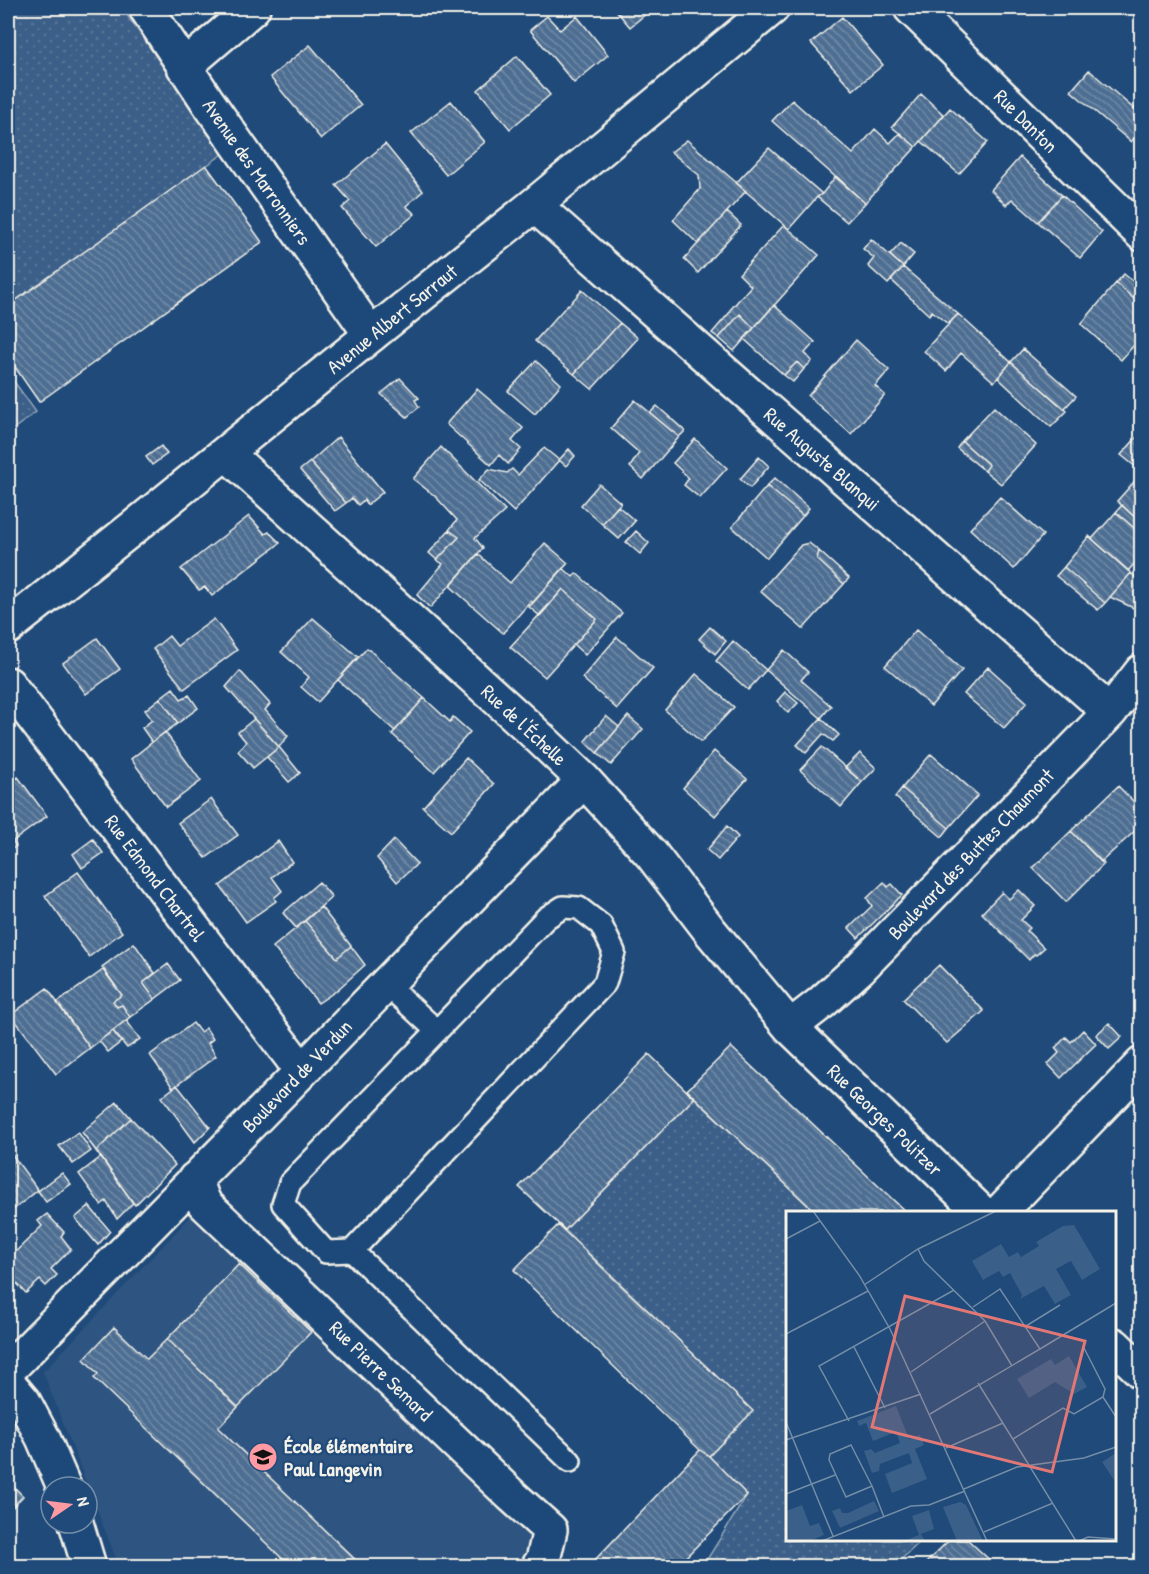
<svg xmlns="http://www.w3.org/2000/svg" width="1149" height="1574" viewBox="0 0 1149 1574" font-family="'Patrick Hand',sans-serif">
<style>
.built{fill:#2d5581}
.garden{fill:url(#garden-dots);stroke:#97a8b8;stroke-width:1.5}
.building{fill:url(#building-back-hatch);stroke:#f4f1e8;stroke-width:1.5}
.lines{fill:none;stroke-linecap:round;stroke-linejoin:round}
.service-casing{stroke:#f4f1e8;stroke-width:26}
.minor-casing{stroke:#f4f1e8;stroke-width:38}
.tertiary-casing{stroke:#f4f1e8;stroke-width:38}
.service{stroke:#1f4a7a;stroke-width:21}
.minor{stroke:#1f4a7a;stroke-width:33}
.tertiary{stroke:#1f4a7a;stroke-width:33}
.labels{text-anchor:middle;stroke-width:4.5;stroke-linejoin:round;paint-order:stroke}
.street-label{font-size:20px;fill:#f4f1e8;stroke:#1f4a7a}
.poi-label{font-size:20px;font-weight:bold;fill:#f4f1e8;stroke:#1f4a7a;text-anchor:start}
.inset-road{fill:none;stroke:#748da6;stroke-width:1.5}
.view{fill:#e27875;fill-opacity:0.15;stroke:#e27875;stroke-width:3}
.inset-edge{fill:none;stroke:#f4f1e8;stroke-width:3}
</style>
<defs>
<pattern id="garden-dots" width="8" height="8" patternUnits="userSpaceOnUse" patternTransform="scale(1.5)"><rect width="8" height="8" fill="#3a5f88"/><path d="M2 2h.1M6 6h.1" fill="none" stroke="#577699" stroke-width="1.8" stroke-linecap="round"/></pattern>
<pattern id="building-back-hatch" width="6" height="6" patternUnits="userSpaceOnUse" patternTransform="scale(1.5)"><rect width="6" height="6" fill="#4d6e92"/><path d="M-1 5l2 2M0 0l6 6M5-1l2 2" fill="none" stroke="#708aa6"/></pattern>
</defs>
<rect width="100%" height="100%" fill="#1f4a7a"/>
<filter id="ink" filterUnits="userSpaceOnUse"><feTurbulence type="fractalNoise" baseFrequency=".0167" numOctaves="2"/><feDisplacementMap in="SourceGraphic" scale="12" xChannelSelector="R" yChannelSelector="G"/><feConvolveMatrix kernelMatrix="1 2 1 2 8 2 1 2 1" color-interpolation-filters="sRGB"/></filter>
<g filter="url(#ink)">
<path class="built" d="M192,1215L540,1542L518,1566H119L43,1372Z"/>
<path class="garden" d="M8,8H122L224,153L8,308Z
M8,373L36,412L8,433Z
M694,1098L815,1212H788V1540H922L894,1566H703L747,1495L709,1456L752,1411L565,1230Z"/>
<path class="building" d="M614,8H653L630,27Z
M547,16L560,30L577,16L608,55L574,83L530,30Z
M842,17L883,65L853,90L811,43Z
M310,45L361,105L321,139L270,77Z
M517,56L550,95L510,129L478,90Z
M1089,70L1134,109L1142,101V130L1131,142L1071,91Z
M921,94L944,115L916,147L892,127Z
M792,100L853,154L875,129L890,143L900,133L916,147L865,203L772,121Z
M451,101L485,142L446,175L411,133Z
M950,108L988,142L959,174L921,141Z
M687,140L746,191L698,244L673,220L700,189L699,175L671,152Z
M385,144L423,191L406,206L415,214L376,247L342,208L350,201L336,185Z
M769,148L822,194L817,197L789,229L736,183Z
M1020,157L1062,195L1038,222L1012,199L1006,205L991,190Z
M206,165L262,242L39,402L8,357V306Z
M836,176L865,203L847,222L817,197L822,194Z
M1062,195L1102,232L1080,258L1038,222Z
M727,212L741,225L698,273L684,259Z
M784,225L819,255L754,328L740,314L719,338L712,333L731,311L730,310L751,286L739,274Z
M871,239L903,267L888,284L868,266L874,258L863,249Z
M901,243L914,254L903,267L890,255Z
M903,267L958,314L948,324L932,311L929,315L891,280Z
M1124,274L1142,289V306L1116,283Z
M1116,283L1142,306V336L1121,360L1081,324Z
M582,290L620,323L574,374L535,341L568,304L569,305Z
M774,305L815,342L805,353L812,361L804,369L797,362L784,375L744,339Z
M740,314L754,328L734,351L719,338Z
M958,314L1011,362L994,382L961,353L946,371L924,351Z
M620,323L638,338L592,389L574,374Z
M856,340L889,370L875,386L885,395L851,434L808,396Z
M1023,349L1076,396L1064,409L1011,362Z
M536,361L561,384L535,414L508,391Z
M797,362L804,369L793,382L784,375Z
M1011,362L1067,411L1051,427L998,378Z
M400,378L419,398L415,400L419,407L407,417L381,394Z
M477,389L523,428L512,441L521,449L508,464L499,455L491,465L446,424Z
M635,400L679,437L643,479L630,467L639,453L611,428Z
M657,406L685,431L679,437L650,413Z
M994,407L1036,445L1001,484L985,471L989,465L962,441Z
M1139,435L1142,437V472L1121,455Z
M338,437L383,492L367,505L364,500L358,505L352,498L346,503L310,462Z
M695,439L727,468L700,498L684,485L689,478L673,463Z
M962,441L989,465L985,471L957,448Z
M161,446L167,454L152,465L146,457Z
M441,447L505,511L475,538L483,548L430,608L417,595L443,564L437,560L459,537L449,530L457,520L435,496L413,479Z
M544,448L559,460L514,512L479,480L489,469L507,473L512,469L518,475Z
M569,449L575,456L566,466L559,460Z
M759,457L769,466L750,488L740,479Z
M310,462L346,503L335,511L300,470Z
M1142,473V524L1117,501Z
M775,478L809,508L803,516L767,486Z
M599,484L621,503L602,524L581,505Z
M767,486L803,516L767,558L732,527Z
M1000,497L1043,535L1014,569L970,529Z
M1122,505L1142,524V535L1116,512Z
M618,506L635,521L619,539L602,524Z
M1116,512L1142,535V555L1128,571L1092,539Z
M249,516L265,534L269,532L280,543L212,596L205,587L199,590L181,569Z
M449,530L459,537L437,560L429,553Z
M636,531L649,543L640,554L626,542Z
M1089,536L1131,573L1105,603L1064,567Z
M545,543L568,563L533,603L531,601L503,633L450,586L478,554L510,583Z
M809,543L819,551L817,559L844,584L803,629L760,591L801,545Z
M819,551L849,578L844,584L817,559Z
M1064,567L1105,603L1098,610L1056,576Z
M563,568L573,577L576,573L622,613L585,655L574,645L597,619L563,589L540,616L529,607Z
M1131,573L1142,583V612L1110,597Z
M563,589L597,619L545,677L510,647Z
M313,618L358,657L318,702L301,687L309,677L281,652Z
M214,619L237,650L184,689L153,649L169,636L177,646Z
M710,627L726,641L715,654L699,639Z
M916,630L962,670L931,706L885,666Z
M617,637L653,668L617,709L582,678Z
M97,638L120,669L86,694L63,663Z
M733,641L766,670L748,690L716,661Z
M367,648L424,698L395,731L338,680Z
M784,650L808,672L801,680L831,706L821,718L766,670Z
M988,667L1027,702L1004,728L964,694Z
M240,671L270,704L265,710L288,736L279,747L226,687Z
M696,674L734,707L701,742L665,710Z
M173,688L181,699L189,695L198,708L178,723L160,698Z
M785,692L798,703L788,713L777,701Z
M160,698L178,723L152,742L142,728L152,720L145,710Z
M424,698L450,722L453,717L470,732L434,772L392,734Z
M606,716L619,727L597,753L585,741Z
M628,716L643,729L611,765L597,753Z
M821,718L839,735L833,741L823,734L806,753L797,745Z
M254,719L279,747L253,768L238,751L246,742L238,732Z
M165,732L201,781L166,807L131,759Z
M279,747L300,773L289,782L267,757Z
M822,747L862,782L841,807L800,770Z
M714,751L747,779L715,816L683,788Z
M860,753L876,768L862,782L845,768Z
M931,754L978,795L949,828L902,788Z
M466,758L494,784L451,832L423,807Z
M18,777L47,816L12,842L8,835V785Z
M1118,786L1142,810V837L1135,831L1101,862L1071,831Z
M902,788L949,828L942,837L895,797Z
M211,799L238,835L206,858L178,823Z
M727,826L738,837L718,860L707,850Z
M1071,831L1104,864L1066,902L1033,868Z
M8,835L16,846L8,852Z
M93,839L103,853L82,868L73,854Z
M394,840L417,864L397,882L377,858Z
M278,841L292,862L272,877L282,891L274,898L276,901L246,922L220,886Z
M78,872L122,932L89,957L45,896Z
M319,882L332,897L296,928L283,913Z
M884,882L888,887L892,884L902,895L858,938L849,928L872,906L867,898Z
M1019,890L1035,906L1021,920L1030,928L1027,931L1044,948L1036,955L1034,954L1029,960L982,913L1002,892L1009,899Z
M321,907L351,946L337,958L305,921Z
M305,921L337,958L351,946L365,965L336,991L318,1003L273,947Z
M134,943L155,973L143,983L155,999L130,1017L122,1005L117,1007L113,1001L122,995L102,967Z
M168,964L180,980L155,999L143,983Z
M939,965L984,1011L947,1043L903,999Z
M103,970L122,995L113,1001L117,1007L122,1005L130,1017L90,1048L57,1003Z
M47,988L90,1048L56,1074L11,1015Z
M126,1020L140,1039L127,1048L113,1031Z
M193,1023L200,1032L206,1028L213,1039L208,1043L216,1056L173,1088L150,1055Z
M1109,1023L1122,1037L1109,1049L1096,1035Z
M1083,1030L1096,1044L1061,1078L1048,1064L1059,1053L1055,1048L1066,1037L1071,1042Z
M113,1031L121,1042L108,1052L99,1041Z
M731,1047L906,1212H815L687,1090Z
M649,1054L694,1098L565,1230L519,1187Z
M177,1085L210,1127L195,1142L162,1097Z
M117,1102L131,1118L96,1151L82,1132Z
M131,1118L175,1165L135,1205L96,1151Z
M78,1132L91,1151L73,1164L59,1146Z
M8,1149L38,1190L8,1214Z
M101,1157L133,1203L117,1219L106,1201L101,1205L79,1174Z
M62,1173L71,1184L46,1202L38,1191Z
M89,1206L110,1231L98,1245L75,1218Z
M47,1214L64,1232L61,1236L71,1249L51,1269L57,1275L46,1286L40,1280L26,1293L8,1274V1259L42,1226L38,1221Z
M558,1225L753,1411L709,1456L700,1450L514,1270Z
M239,1264L311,1332L238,1407L167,1339Z
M114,1327L147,1359L167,1339L238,1407L218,1428L362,1566H290L94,1378L98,1374L84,1359Z
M700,1450L709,1456L747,1495L677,1566H596L592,1563Z
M8,1481L23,1496L8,1512Z
M949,1540H968L996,1566H923Z"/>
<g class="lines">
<g class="service-casing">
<path id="service" d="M386,984L437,1031L290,1183L283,1204L326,1252L352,1251L570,1461
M352,1251L605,983L614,952L601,925L579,908L563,907L546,918L437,1031"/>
</g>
<g class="minor-casing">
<path id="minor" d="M146,8L208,102L371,335
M911,8L1142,234
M184,67L253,8
M534,205L1110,712
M226,453L527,726L584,780L652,855L711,932L790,1027L981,1212
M8,684L302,1071
M790,1027L821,1003L860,968L1110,712L1142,671
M195,1179L204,1203L511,1495L550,1530L543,1560L539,1566
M1000,1212L1142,1064
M1114,1345L1142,1372
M8,1370L302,1071L584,780
M8,1383L24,1402L43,1438L64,1487
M76,1523L89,1566"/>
</g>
<g class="tertiary-casing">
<path id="tertiary" d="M8,627L134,527L371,335L534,205L772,8"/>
</g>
<use href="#service" class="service"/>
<use href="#minor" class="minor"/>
<use href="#tertiary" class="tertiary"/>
</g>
</g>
<defs>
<g id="school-disc" transform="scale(1.5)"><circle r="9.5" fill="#ff9aa2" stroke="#1f4a7a"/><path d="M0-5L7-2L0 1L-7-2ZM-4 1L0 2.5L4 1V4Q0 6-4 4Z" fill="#111"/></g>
</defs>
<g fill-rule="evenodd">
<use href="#school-disc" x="263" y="1457"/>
</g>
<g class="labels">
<g class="street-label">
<text transform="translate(1026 121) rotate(45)" y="7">Rue Danton</text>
<text transform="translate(257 172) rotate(55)" y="7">Avenue des Marronniers</text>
<text transform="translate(392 319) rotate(-39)" y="7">Avenue Albert Sarraut</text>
<text transform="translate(822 459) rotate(41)" y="7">Rue Auguste Blanqui</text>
<text transform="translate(524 725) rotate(43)" y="7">Rue de l'Échelle</text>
<text transform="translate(971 854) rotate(-46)" y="7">Boulevard des Buttes Chaumont</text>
<text transform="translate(155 878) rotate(53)" y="7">Rue Edmond Chartrel</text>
<text transform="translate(297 1076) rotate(-46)" y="7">Boulevard de Verdun</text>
<text transform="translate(885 1120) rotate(44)" y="7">Rue Georges Politzer</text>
<text transform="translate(381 1371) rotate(44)" y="7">Rue Pierre Semard</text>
</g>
<g class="poi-label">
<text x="284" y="1453">École élémentaire<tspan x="284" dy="23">Paul Langevin</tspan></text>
</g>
</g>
<g transform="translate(786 1211)">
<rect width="330" height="330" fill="#1f4a7a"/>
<path d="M330,242V272L316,251Z" fill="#3a5f88"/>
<path d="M288,14L314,58L296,69L285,50L270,58L285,84L269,93L258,75L234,88L236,84L224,62L217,66L213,60L197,69L186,50L215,33L223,46L232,41L235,46L253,35L250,31L277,15ZM283,145L301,176L288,183L269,171L243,187L231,168L265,148L269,154ZM110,195L123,228L134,224L138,234L129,238L141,268L106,282L99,263L126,252L123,242L94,253L93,260L86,262L78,240L85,238L89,242L114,232L110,221L87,230L80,212L73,215L71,210ZM88,290L93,300L54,317L46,300L54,297L56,302H62ZM174,291L180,294L197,330H171L157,296ZM16,294L24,315L33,312L38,324L24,330H0V300ZM143,299L148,318L135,323L139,330H118L133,324L126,305Z" fill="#3a5f88"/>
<path class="inset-road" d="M27,0L73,64L104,118L201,330M0,28L34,10M132,38L138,50L199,110L226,155M78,74L132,38L210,0M240,115L274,94M0,123L82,80M68,136L99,197M254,138L330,92M125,161L199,110M192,172L290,330M317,186L330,206M144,203L254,138L214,78L187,96M63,210L33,155L168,79M0,211L47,325M227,228L277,197L288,203L317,186L319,178L297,135M0,229L135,183M65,234L86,275L60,286L43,249L44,243ZM160,237L217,212M86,275L98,306M178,278L231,256L298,247L330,236M0,283L49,264M198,321L267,292M36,330L125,295L143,294L179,280M293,330L302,326L330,328"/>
<path class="view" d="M119,85L299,130L266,261L86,216Z"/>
<rect width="330" height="330" class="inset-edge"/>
</g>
<rect width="1149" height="1574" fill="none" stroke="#1f4a7a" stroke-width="30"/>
<rect x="15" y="15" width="1119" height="1544" fill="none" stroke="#f4f1e8" stroke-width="2" filter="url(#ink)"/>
<g transform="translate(69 1505) rotate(76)"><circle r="28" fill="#1f4a7a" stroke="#748da6" stroke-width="1.5"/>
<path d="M0-4.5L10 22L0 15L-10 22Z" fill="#ff9aa2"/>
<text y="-9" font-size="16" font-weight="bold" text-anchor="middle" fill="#f4f1e8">N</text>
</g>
</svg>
